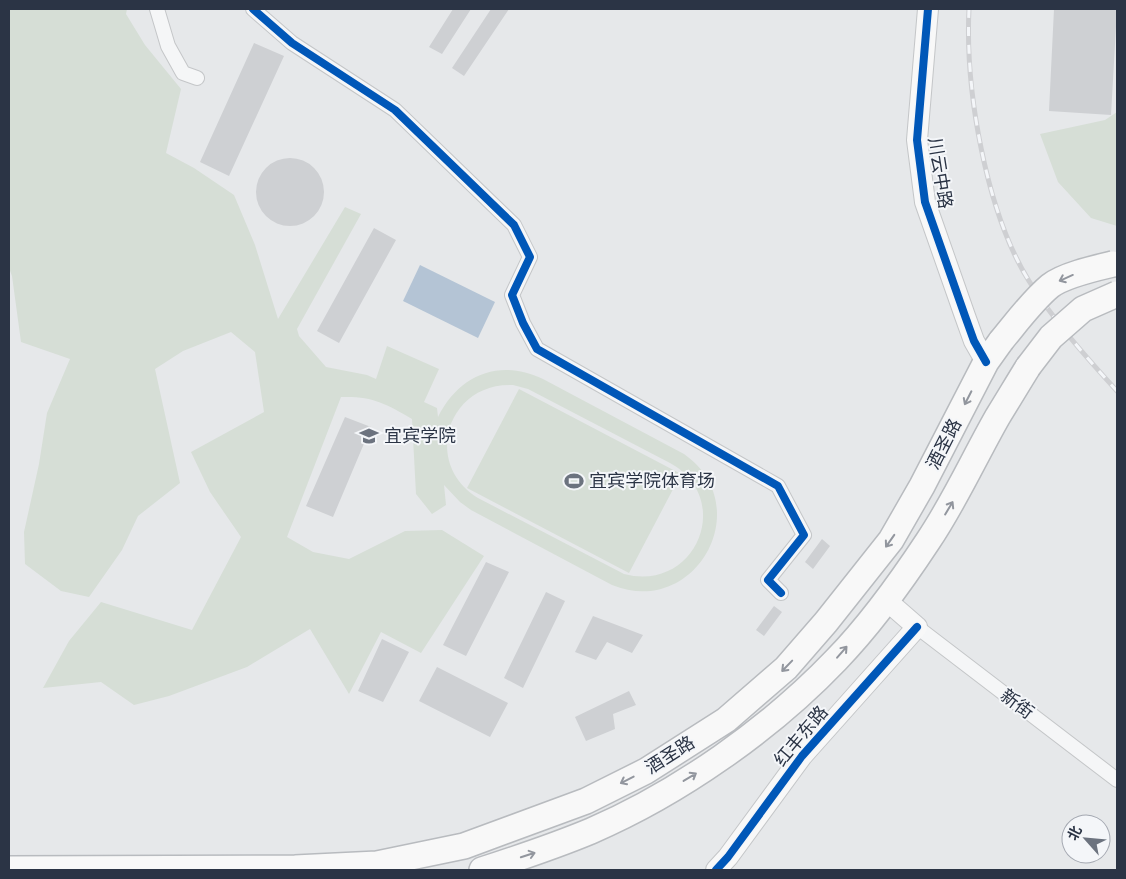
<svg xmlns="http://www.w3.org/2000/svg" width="1126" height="879" viewBox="0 0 1126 879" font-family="'Fira Sans','Noto Sans SC',sans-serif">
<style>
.green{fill:#d6ded6;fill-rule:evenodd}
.water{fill:#b4c4d5}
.building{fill:#ced0d3}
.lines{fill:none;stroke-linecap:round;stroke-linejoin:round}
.street-casing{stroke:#c4c6c8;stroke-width:16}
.secondary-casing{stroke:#c4c6c8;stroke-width:22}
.highway-casing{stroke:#b8bbbf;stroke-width:28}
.street{stroke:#f5f6f7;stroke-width:14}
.secondary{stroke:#f8f8f8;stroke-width:20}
.highway{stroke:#f8f8f8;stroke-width:25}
.rail-casing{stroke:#cecfd2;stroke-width:5}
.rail{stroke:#f4f6f9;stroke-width:3;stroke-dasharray:9;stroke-linecap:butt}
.highway-bridge-casing{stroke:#b8bbbf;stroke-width:28;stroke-linecap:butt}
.highway-bridge{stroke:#f8f8f8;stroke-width:25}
.cycleway-casing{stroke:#f4f6f9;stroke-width:11}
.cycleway{stroke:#0057b8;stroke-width:8}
.oneway{stroke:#92969e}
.labels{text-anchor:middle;stroke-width:4;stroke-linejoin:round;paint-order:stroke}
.street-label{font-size:18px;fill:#2b3445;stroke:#f4f6f9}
.poi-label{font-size:18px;fill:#2b3445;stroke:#f4f6f9;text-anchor:start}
</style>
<rect width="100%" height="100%" fill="#e6e8ea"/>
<path class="green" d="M9,9H127L126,14L145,45L181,89L166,153L194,168L234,195L255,245L278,319L345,207L361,214L297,329L299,336L326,367L367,375L376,379L387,346L439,369L424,402L437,408L438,417C459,375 499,358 543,379L684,454C758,506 696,619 612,585L471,510L460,502L444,485L446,505L432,514L416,494L412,419C385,403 372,396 341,397L287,537L313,552L349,559L405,531L442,530L484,556L421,653L381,632L349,694L310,629L247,667L169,696L134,705L101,682L43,688L69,641L101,602L192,630L241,537L210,492L191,452L264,412L255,352L231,332L183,351L155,369L180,483L138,516L122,550L89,597L61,591L25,564L24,532L39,464L47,413L70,359L21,342L12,276L9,268ZM513,385L528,389L670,463C735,499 696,593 624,574L478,498C422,464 447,382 513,385Z
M1117,112V226L1091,218L1058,182L1040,134L1105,120Z
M519,389L681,474L629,573L467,488Z"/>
<path class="water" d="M420,265L495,302L478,338L403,301Z"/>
<path class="building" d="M453,9H471L442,54L429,47Z
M491,9H509L464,76L452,68Z
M1054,9H1117L1111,115L1049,111Z
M254,43L284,56L229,176L200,162Z
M256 192a34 34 0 1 1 68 0a34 34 0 1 1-68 0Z
M374,228L396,240L339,343L317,331Z
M345,417L371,427L333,517L306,506Z
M822,539L830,546L813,569L805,562Z
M486,562L509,572L466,656L443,645Z
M546,592L565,601L523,688L504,678Z
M774,606L782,612L764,636L756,630Z
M593,616L643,635L632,653L607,642L596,660L575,652Z
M382,639L409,652L383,702L358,691Z
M437,667L508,703L490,737L419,701Z
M629,691L636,705L613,714L615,729L586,741L575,717Z"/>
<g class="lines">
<g class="street-casing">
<path id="street" d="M157,9L168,46L183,73L197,78
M253,9L292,43L395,110L514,225L530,257L512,295L523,323L537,349L778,486L804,535L768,580L781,593
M917,627L1117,780"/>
</g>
<g class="secondary-casing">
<path id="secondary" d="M928,9L917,140L925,202L965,316L974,341L986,362
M716,870L728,857L802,756L917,627L886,600"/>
</g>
<g class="highway-casing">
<path id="highway" d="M9,869L295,868L377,864L464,846L586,801L646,771L726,720L786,668L826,622L891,540L922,486L986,362L1001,341
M482,870C519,858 555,846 591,831C679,793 770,729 836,660C871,624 901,582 928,541C955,501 974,458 998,416C1008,400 1018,383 1028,367"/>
</g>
<use href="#street" class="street"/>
<use href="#secondary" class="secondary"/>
<use href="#highway" class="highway"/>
<g class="rail-casing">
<path id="rail" d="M969,9C965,90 986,212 1029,281C1054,321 1086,357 1117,391"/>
</g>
<use href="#rail" class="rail"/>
<g class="highway-bridge-casing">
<path id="highway-bridge" d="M1001,341C1016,323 1032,301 1050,286C1064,275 1096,268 1113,264
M1028,367L1051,337L1083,309L1117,294"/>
</g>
<use href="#highway-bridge" class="highway-bridge"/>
<g class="cycleway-casing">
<path id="cycleway" d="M253,9L292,43L395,110L514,225L530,257L512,295L523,323L537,349L778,486L804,535L768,580L781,593
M928,9L917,140L925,202L965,316L974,341L986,362
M716,870L728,857L802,756L917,627"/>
</g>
<use href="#cycleway" class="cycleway"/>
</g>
<defs><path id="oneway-shaft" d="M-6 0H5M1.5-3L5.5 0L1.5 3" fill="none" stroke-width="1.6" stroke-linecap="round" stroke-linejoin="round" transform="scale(1.25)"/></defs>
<g class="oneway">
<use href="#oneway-shaft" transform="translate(1066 278) rotate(156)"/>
<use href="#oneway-shaft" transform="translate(968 398) rotate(117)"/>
<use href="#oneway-shaft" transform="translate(949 508) rotate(-59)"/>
<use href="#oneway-shaft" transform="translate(890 541) rotate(125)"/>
<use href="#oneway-shaft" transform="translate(842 652) rotate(-49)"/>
<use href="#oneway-shaft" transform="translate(787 666) rotate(134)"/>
<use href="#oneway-shaft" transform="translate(690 777) rotate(-31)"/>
<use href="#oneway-shaft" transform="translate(627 780) rotate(153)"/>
<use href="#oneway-shaft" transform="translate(528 855) rotate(-18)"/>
</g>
<defs>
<g id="university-bare" transform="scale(1.5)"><path d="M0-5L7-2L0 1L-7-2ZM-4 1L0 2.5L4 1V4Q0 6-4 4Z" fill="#6c737f" stroke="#f4f6f9" stroke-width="2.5" paint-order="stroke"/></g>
<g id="stadium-bare" transform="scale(1.5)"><path d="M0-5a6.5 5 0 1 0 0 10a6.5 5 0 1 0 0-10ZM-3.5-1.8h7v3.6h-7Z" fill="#6c737f" stroke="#f4f6f9" stroke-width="2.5" paint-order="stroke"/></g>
</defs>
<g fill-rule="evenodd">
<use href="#university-bare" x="369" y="436"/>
<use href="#stadium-bare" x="574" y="481"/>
</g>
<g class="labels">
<g class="street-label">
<text transform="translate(940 173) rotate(81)" y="6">川云中路</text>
<text transform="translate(944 444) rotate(-63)" y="6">酒圣路</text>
<text transform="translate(1017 704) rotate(37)" y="6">新街</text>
<text transform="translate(801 736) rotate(-50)" y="6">红丰东路</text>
<text transform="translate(670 755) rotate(-32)" y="6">酒圣路</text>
</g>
<g class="poi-label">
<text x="384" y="442">宜宾学院</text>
<text x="589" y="487">宜宾学院体育场</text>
</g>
</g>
<rect width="1126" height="879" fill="none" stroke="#2b3445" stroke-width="20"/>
<g transform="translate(1086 839) rotate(297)"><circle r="24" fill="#f4f6f9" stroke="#a4a8b1"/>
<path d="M0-4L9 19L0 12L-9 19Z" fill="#6c737f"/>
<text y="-8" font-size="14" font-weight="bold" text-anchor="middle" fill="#2b3445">北</text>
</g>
</svg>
